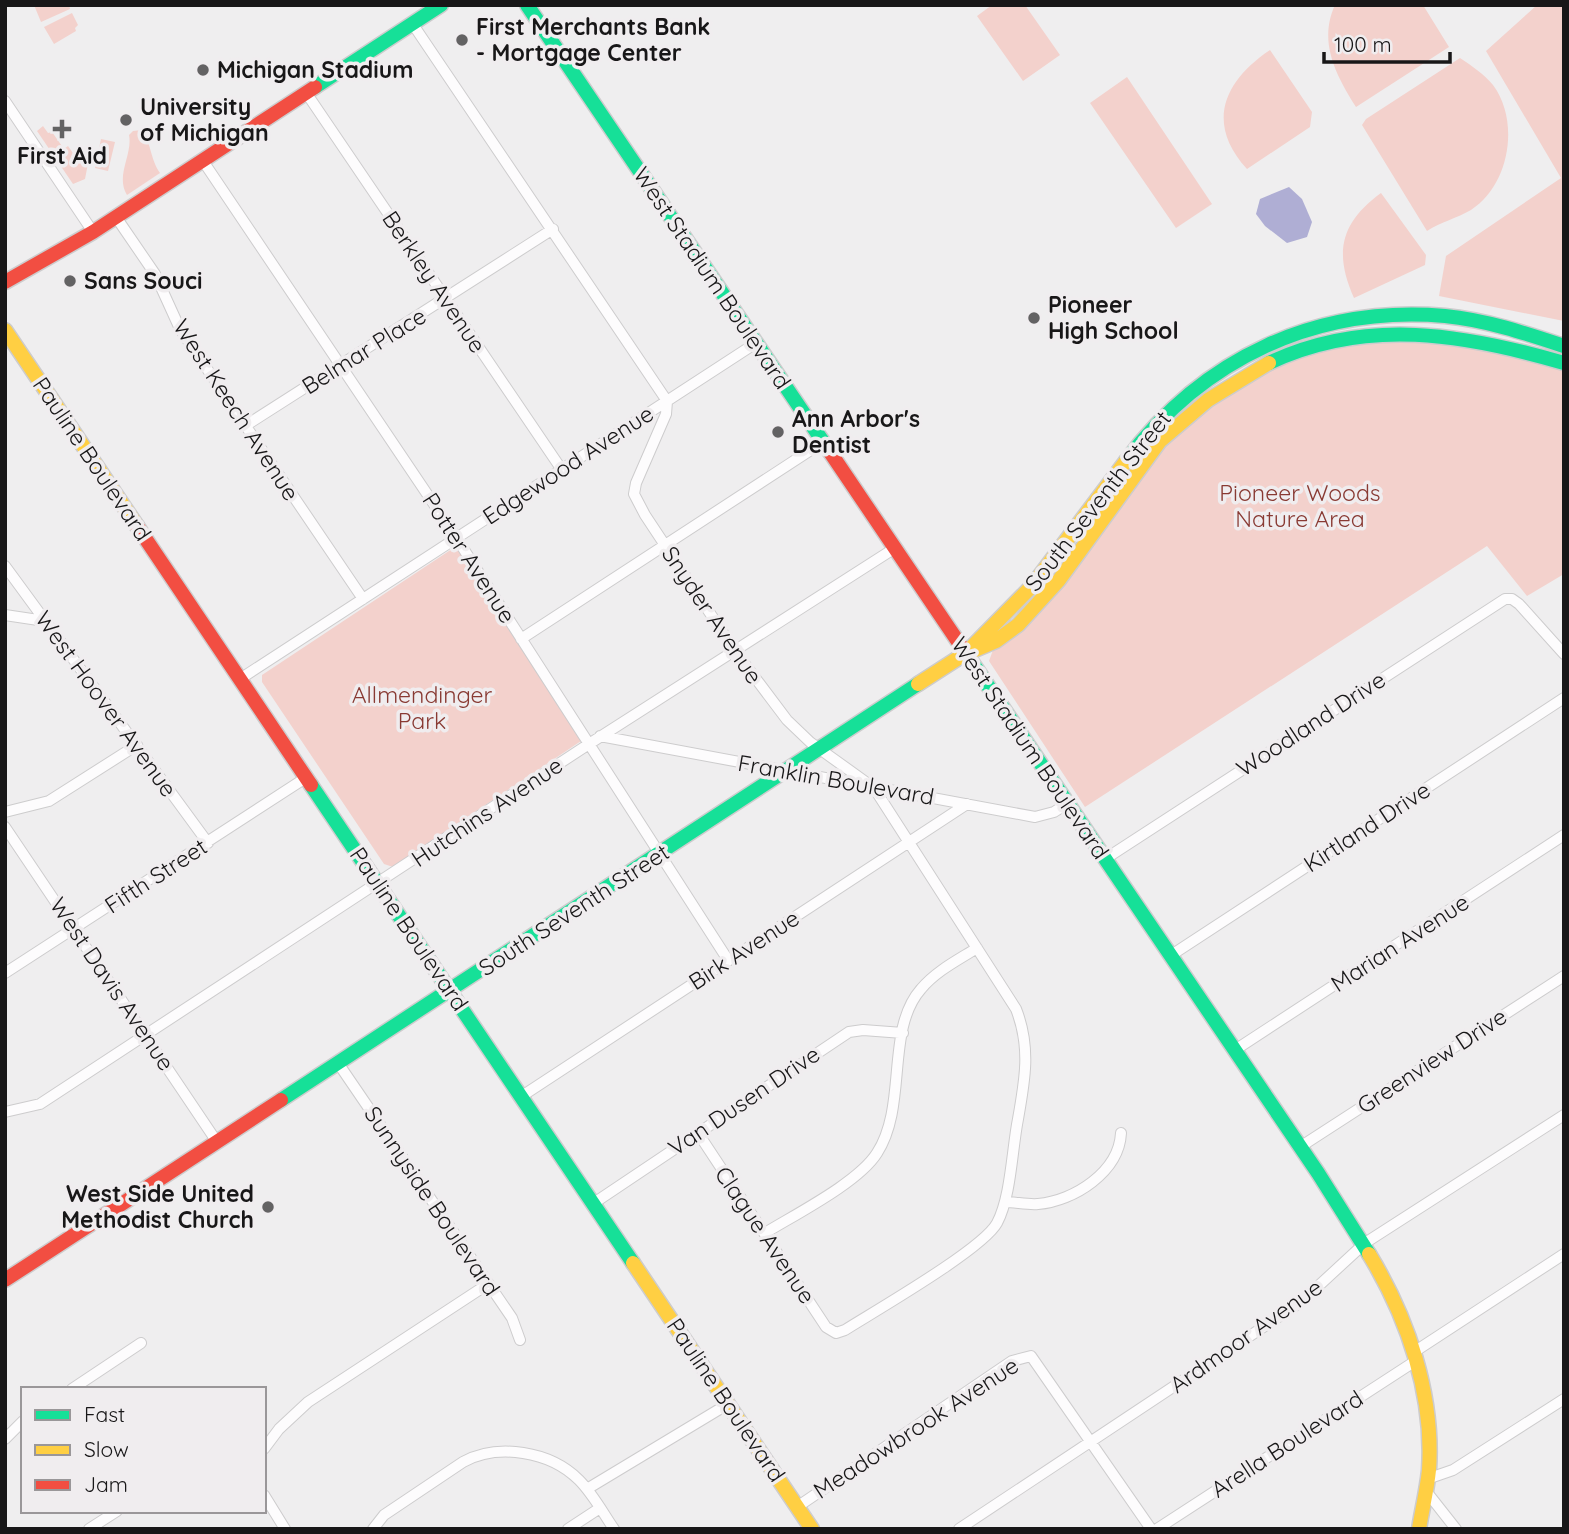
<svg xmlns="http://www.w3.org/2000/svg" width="1569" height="1534" viewBox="0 0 1569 1534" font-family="Quicksand,sans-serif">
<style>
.green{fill:#f3d1cc}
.water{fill:#afaed4}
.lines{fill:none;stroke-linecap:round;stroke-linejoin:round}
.street-casing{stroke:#cdcccd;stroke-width:12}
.fast-casing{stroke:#cdcccd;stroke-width:17}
.slow-casing{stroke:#cdcccd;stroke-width:17}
.jam-casing{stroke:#cdcccd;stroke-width:17}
.street{stroke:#fdfcfd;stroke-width:10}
.fast{stroke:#16e098;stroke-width:14}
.slow{stroke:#ffcf43;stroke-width:14}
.jam{stroke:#f24e42;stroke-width:14}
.poi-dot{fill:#636263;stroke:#f0edef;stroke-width:2.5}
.labels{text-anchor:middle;stroke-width:7;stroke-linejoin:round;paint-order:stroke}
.poi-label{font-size:23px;font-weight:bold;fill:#181718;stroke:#f0edef;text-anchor:start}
.street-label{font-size:23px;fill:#181718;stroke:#f0edef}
.park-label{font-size:23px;fill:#893a33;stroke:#f0edef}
</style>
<rect width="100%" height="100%" fill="#efeeef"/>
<path class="green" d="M34,5H69L70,9L41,22Z
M992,5H1025L1060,55L1023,81L977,16Z
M1335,5H1423L1449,47L1356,107C1336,75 1318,42 1335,5Z
M1537,5H1564V321L1439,296L1446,256L1561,178L1486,51Z
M72,13L78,25L75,28L76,31L54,44L44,27Z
M1270,50L1312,112L1310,127L1247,169C1205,123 1224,81 1270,50Z
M1460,58C1472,66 1484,74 1493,85C1520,121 1510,185 1471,210C1457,218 1441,222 1427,231L1362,125L1366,119Z
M1127,77L1212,204L1176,228L1090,103Z
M43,126L48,133L52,132L64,149L68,146L75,156L87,147L91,148L85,179L73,184L37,131Z
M142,130C150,138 150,159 160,173L127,195C115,176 133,154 129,135L133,131Z
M101,139L115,142L108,171L95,168Z
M1381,193L1426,255L1425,265L1354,298C1334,253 1340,223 1381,193Z
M1385,337L1454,339L1564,369V574L1527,596L1487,546L1085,807L989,661L993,650C1016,627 1043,604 1064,578C1102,533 1131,480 1172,438C1229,379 1305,347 1385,337Z
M452,549L459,550L581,741L393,867L384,864L262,682V675Z"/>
<path class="water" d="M1289,187L1302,199L1312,222L1307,237L1287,243L1265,226L1256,214L1260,199Z"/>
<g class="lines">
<g class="street-casing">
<path id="street" d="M412,23L667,401L666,414L636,483L634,494L645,515L735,651L787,720L810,742L874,788L1016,1009C1031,1047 1025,1080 1018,1119C1012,1149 1011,1197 997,1223C983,1249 875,1311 845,1330L836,1333L826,1327L698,1133
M307,94L562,470
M5,101L93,232
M203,161L452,531L728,960
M116,217L155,274L180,329L363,599
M245,426L553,229
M5,566L208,843
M5,615L45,621
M521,639L823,442
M240,679L756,343
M600,736L1035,817L1054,812L1068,803
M5,812L49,801L137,745
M5,827L217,1142
M1105,859L1505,599H1512L1519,604L1564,654
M1170,956L1564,698
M5,973L307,777
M1235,1050L1564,835
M338,1063L512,1318L520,1340
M522,1096L967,804
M5,1112L40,1104L589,744L895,548
M1300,1147L1564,976
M1005,1202C1015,1202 1028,1205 1038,1204C1074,1201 1119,1172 1121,1133
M594,1203L849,1032L863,1030L903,1033
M765,1233C796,1214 859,1182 877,1153C908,1105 885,1030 921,989C936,971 958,960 977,948
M1414,1352L1564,1254
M72,1389L141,1343
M5,1439L23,1421
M264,1449L279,1429L308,1402L488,1284
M1427,1479L1453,1470L1564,1399
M587,1489L728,1404
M1426,1491L1456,1529
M264,1495L285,1529
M797,1507L1012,1361L1031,1356L1151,1529
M89,1529L117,1511
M373,1529L384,1515L463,1462C498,1443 550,1451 579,1480C593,1494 603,1513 614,1529
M568,1529L600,1508
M959,1529L1301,1302L1365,1243L1564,1115
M1157,1529L1417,1360"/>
</g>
<g class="fast-casing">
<path id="fast" d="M527,5L830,452
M315,87L441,5
M1269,363C1366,317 1464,334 1564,363
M1126,461C1203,358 1317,305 1445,316C1486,320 1525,333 1564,346
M963,649L1318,1173L1369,1254
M311,785L633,1263
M281,1100L918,684"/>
</g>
<g class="slow-casing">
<path id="slow" d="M5,330L137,526
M967,652L1032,586L1126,461
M918,684L963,655L996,641L1018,625L1059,580L1160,441L1208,400L1269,363
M1369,1254C1408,1318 1434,1395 1429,1470C1427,1490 1422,1510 1419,1529
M633,1263L812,1529"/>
</g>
<g class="jam-casing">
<path id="jam" d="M5,282L93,232L315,87
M830,452L963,649
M137,526L311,785
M5,1280L281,1100"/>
</g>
<use href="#street" class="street"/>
<use href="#fast" class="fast"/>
<use href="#slow" class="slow"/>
<use href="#jam" class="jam"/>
</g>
<g class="poi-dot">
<circle cx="462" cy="40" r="7"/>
<circle cx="203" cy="70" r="7"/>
<circle cx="126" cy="120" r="7"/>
<path d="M58.5 118.5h7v7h7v7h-7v7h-7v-7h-7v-7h7z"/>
<circle cx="70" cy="281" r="7"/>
<circle cx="1034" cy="318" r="7"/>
<circle cx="778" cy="432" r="7"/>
<circle cx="268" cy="1207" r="7"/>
</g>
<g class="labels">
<g class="poi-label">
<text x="476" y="35">First Merchants Bank<tspan x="476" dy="26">- Mortgage Center</tspan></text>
<text x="217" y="78">Michigan Stadium</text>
<text x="140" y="115">University<tspan x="140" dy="26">of Michigan</tspan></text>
<text x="62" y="164" text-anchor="middle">First Aid</text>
<text x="84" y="289">Sans Souci</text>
<text x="1048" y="313">Pioneer<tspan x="1048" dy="26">High School</tspan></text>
<text x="792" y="427">Ann Arbor's<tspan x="792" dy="26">Dentist</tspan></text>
<text x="254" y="1202" text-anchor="end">West Side United<tspan x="254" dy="26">Methodist Church</tspan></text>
</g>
<g class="street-label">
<text transform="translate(712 278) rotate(56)" y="8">West Stadium Boulevard</text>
<text transform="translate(434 282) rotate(56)" y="8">Berkley Avenue</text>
<text transform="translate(364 351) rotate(-32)" y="8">Belmar Place</text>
<text transform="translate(236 410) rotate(57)" y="8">West Keech Avenue</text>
<text transform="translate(92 459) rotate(56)" y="8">Pauline Boulevard</text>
<text transform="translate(568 465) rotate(-33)" y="8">Edgewood Avenue</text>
<text transform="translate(1098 501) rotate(-52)" y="8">South Seventh Street</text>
<text transform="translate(469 558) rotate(57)" y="8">Potter Avenue</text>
<text transform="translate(712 615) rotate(56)" y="8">Snyder Avenue</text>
<text transform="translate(106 704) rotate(54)" y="8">West Hoover Avenue</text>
<text transform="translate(1311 724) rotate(-33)" y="8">Woodland Drive</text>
<text transform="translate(1030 748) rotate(56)" y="8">West Stadium Boulevard</text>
<text transform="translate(836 780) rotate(10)" y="8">Franklin Boulevard</text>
<text transform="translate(487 812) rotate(-34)" y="8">Hutchins Avenue</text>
<text transform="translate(1367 827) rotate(-33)" y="8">Kirtland Drive</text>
<text transform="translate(156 876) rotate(-33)" y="8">Fifth Street</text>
<text transform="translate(574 910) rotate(-33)" y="8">South Seventh Street</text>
<text transform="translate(409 929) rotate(56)" y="8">Pauline Boulevard</text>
<text transform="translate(1400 943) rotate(-33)" y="8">Marian Avenue</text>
<text transform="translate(744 950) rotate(-33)" y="8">Birk Avenue</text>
<text transform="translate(112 984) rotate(56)" y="8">West Davis Avenue</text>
<text transform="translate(1432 1061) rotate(-33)" y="8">Greenview Drive</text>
<text transform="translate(744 1101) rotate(-34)" y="8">Van Dusen Drive</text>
<text transform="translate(432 1201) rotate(56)" y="8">Sunnyside Boulevard</text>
<text transform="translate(765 1235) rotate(56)" y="8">Clague Avenue</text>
<text transform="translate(1246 1336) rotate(-35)" y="8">Ardmoor Avenue</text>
<text transform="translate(726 1400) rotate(56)" y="8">Pauline Boulevard</text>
<text transform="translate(916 1428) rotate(-33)" y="8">Meadowbrook Avenue</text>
<text transform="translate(1287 1444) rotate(-33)" y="8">Arella Boulevard</text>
</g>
<g class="park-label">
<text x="1300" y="501">Pioneer Woods<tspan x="1300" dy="26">Nature Area</tspan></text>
<text x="422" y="703">Allmendinger<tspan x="422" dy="26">Park</tspan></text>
</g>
</g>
<rect width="1569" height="1534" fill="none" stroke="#181718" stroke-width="14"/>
<rect x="21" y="1387" width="245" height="126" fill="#f0edef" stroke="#9a9799" stroke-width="2"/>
<rect x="35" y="1410" width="35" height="10" fill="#16e098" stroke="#9a9799" stroke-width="2"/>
<text x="84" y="1422" font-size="21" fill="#181718">Fast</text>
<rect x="35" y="1445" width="35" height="10" fill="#ffcf43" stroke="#9a9799" stroke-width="2"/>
<text x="84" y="1457" font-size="21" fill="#181718">Slow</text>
<rect x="35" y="1480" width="35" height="10" fill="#f24e42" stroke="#9a9799" stroke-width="2"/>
<text x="84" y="1492" font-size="21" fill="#181718">Jam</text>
<path d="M1324 52v10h126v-10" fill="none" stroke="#181718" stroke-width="3.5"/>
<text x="1334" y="52" font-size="21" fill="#181718" stroke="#f0edef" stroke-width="5" paint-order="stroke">100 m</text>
</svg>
